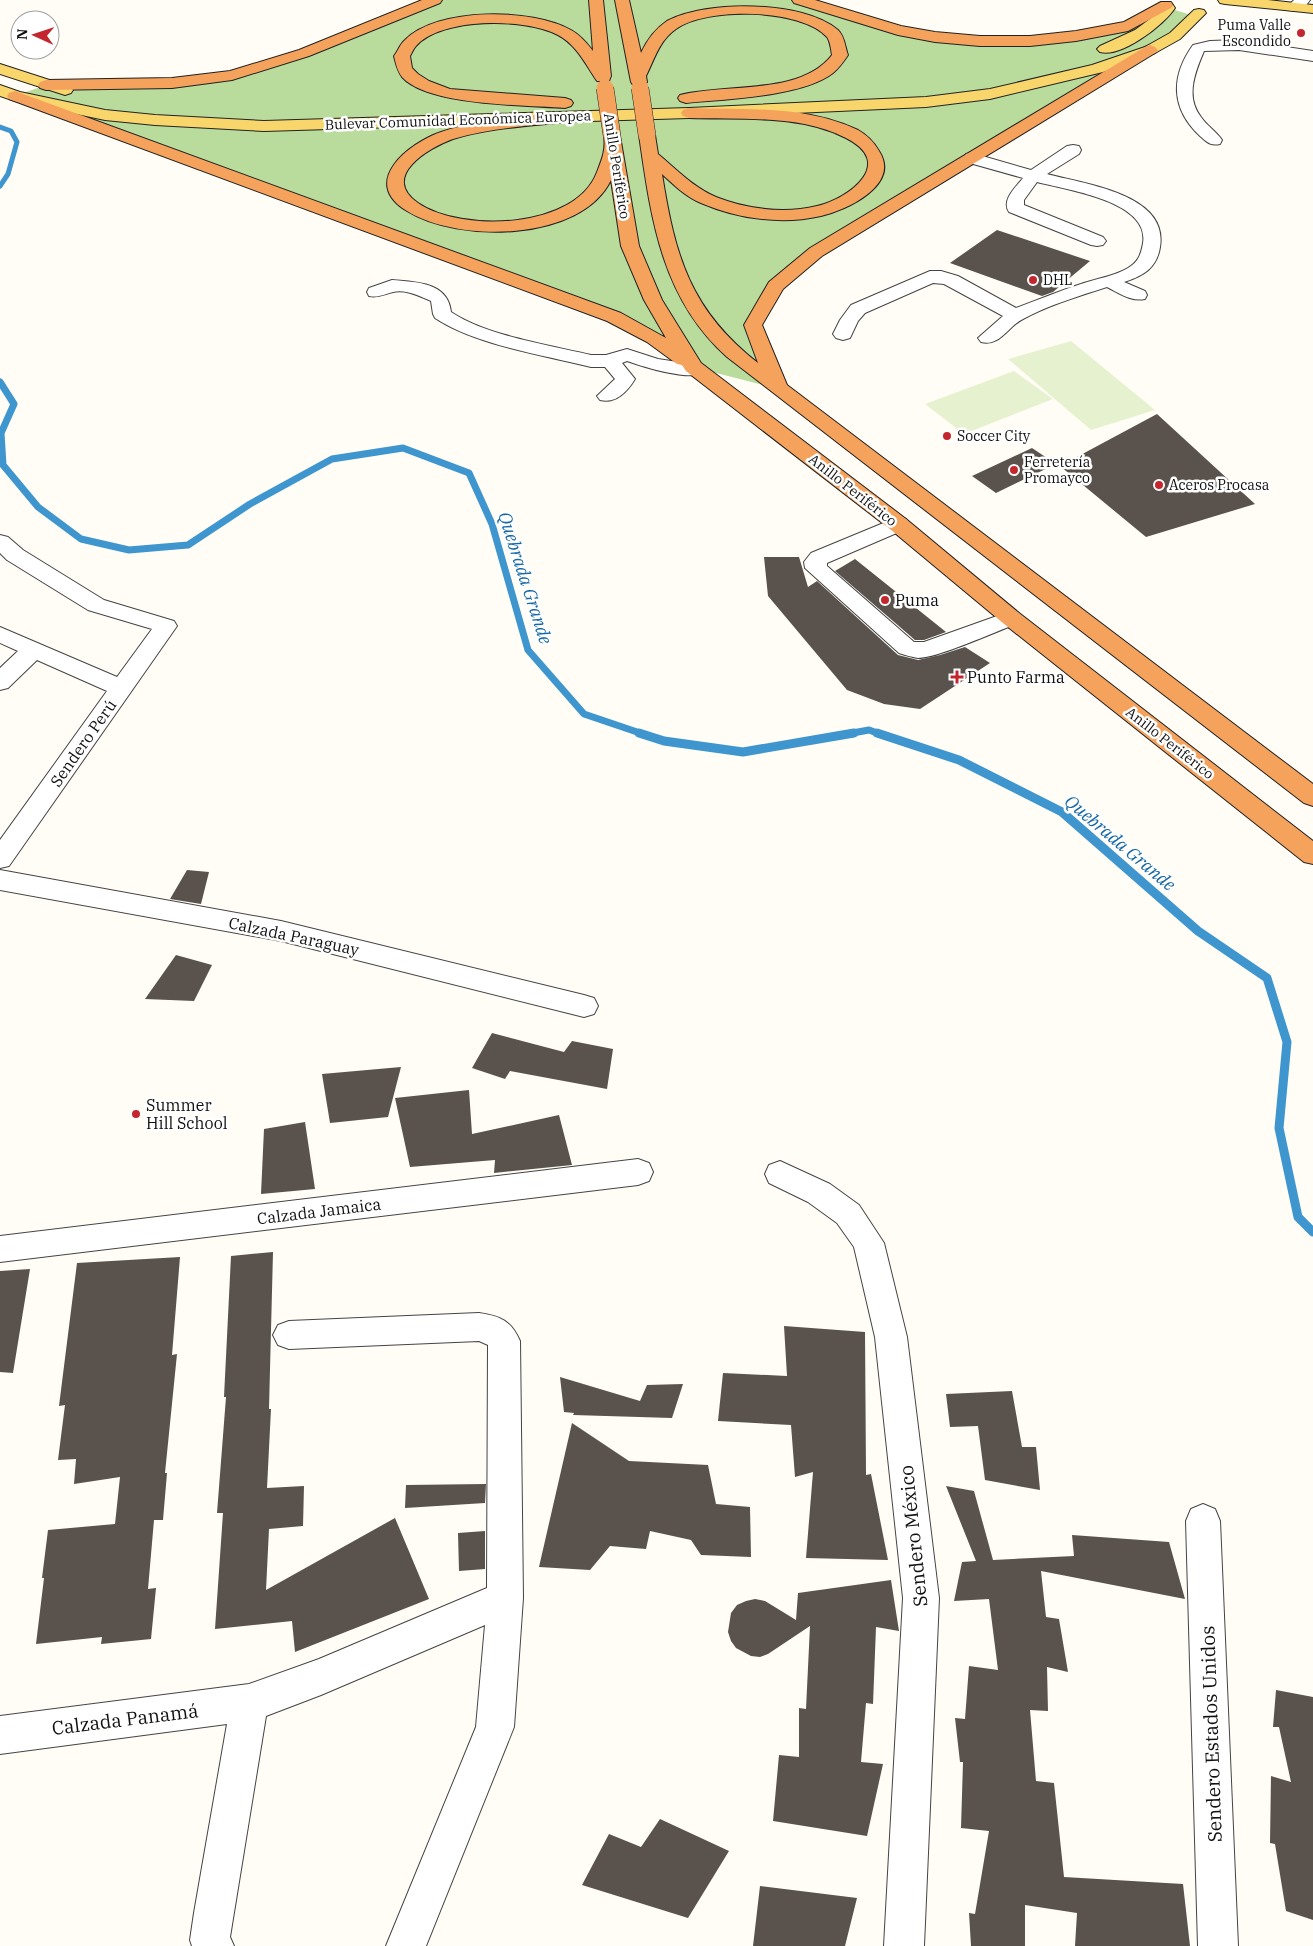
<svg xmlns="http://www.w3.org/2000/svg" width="1313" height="1946" viewBox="0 0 1313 1946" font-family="'IBM Plex Serif',serif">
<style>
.forest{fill:#b9dc9c}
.pitch{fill:#e6f2cf}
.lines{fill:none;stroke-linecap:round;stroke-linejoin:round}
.stream-far2{stroke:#3f96cf;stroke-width:5}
.stream-far1{stroke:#3f96cf;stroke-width:7}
.stream{stroke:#3f96cf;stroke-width:9}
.building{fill:#5a524d}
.minor-casing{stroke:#444;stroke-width:2}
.major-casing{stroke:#222;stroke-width:2}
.highway-casing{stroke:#222;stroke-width:2}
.minor{fill:#fff;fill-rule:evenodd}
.major{fill:#f9d66b;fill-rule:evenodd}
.highway{fill:#f5a25d;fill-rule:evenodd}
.highway-bridge-casing{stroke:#222;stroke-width:18;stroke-linecap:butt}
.highway-bridge{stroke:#f5a25d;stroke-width:17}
.poi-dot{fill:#c4262e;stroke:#fff;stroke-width:2}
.labels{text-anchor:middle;stroke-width:5;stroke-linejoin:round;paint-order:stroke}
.far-poi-label{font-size:14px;fill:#111;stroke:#fff;text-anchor:start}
.far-street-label{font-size:14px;fill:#111;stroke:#fff}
.poi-label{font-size:16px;fill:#111;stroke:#fff;text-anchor:start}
.street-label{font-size:16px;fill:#111;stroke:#fff}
.water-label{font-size:18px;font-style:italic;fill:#1768a6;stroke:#fff}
.near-street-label{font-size:19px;fill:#111;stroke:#fff}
</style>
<rect width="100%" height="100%" fill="#fffdf5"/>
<path class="forest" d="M435,0H799L898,30L1030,41L1128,26L1168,8L1188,14L1199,13L1175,36L816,252L776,286L753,325L779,389L693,367L654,338L15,96L46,85L232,75Z"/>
<path class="pitch" d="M1071,341L1155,410L1091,430L1008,359Z
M1014,371L1053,399L964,434L925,404Z"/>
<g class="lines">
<path class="stream-far2" d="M0,127L11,131L17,142L8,174L0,186"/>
<path class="stream-far1" d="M0,382L14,404L1,433L3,465L38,507L81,539L129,550L188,545L250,504L332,459L403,448L469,473L492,524L528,650L584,714L643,734
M847,734L869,730L880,734"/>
<path class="stream" d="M639,733L664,741L743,752L854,733
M877,733L959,760L1062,812L1198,931L1267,978L1287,1042L1279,1128L1298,1217L1313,1232"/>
</g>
<path class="building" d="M997,230L1090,261L1053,292L1042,296L950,263Z
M1157,414L1255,504L1146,537L1060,466Z
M1032,448L1056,464L996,493L972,476Z
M764,557H799L808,587L817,581L898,655L918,660L940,655L965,647L990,663L920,709L884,704L847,690L768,596Z
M855,559L946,632L924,640H915L835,571Z
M187,870L209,872L201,904L170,899Z
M176,955L212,965L194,1001L145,999Z
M492,1033L564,1052L572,1041L613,1049L607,1089L510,1071L505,1079L472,1068Z
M401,1067L388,1117L330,1123L322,1074Z
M469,1090L472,1134L559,1115L572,1165L494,1173L495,1160L410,1167L395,1098Z
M305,1122L315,1189L261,1194L264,1129Z
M273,1252L269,1409H271L267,1488L304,1486L303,1526L269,1529L266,1590L395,1518L429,1599L295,1652L292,1621L215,1629L223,1513H217L226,1397H224L231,1256Z
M180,1257L172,1355L177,1354L165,1473H167L163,1520H154L148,1589L156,1588L151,1639L101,1644L102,1637L36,1644L44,1578H42L48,1530L115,1524L120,1477L74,1484L76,1459L58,1460L65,1405L59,1406L77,1263Z
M30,1269L13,1373L0,1372V1271Z
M784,1326L865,1332L866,1475L871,1474L888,1560L806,1558L813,1472L795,1477L791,1425L718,1421L723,1373L787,1376Z
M560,1377L640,1401L647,1385L683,1384L672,1418L573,1415L574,1413L564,1412Z
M1012,1391L1022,1447H1036L1040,1490L985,1480L978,1426L950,1427L946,1394Z
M572,1423L629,1461L708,1465L716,1504L750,1507L751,1557L701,1555L691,1540L650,1531L646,1549L610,1546L590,1570L539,1567Z
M486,1484L485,1503L405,1508L406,1485Z
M946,1486L974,1491L993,1560L1074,1556L1072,1535L1169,1542L1185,1599L1041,1571L1046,1617L1059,1619L1068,1672L1047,1667L1048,1711L1030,1710L1036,1781L1054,1783L1064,1877L1183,1884L1190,1946H1075L1077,1913L1025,1905V1946H971L969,1913L975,1914L989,1831L961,1828L963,1762H960L955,1718L965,1719L969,1666L998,1670L989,1599L954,1601L962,1562L976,1561Z
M485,1531V1569L459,1571L458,1533Z
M891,1580L899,1631L876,1627L873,1704L866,1703L861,1762L883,1764L867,1836L773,1821L779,1755L799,1757V1708L806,1709L810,1626L768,1654L760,1657L751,1656L736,1648L731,1641L728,1632L731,1613L737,1605L746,1601L755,1599L765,1601L796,1620L798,1593Z
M1276,1690L1313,1697V1920L1286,1911L1275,1844L1270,1843L1271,1776L1291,1782L1279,1727H1273Z
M660,1819L729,1851L688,1918L582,1885L609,1834L641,1847Z
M760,1886L857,1898L845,1946H753Z"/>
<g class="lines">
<g class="minor-casing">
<path id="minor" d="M1294,0H1310C1305,8 1298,12 1289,10L1287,7Z
M1239,40L1313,51V61L1239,50L1204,51C1195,72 1185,97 1201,117C1207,126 1216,131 1222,140L1220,144C1210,146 1207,142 1200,136C1171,109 1170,77 1193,45L1210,41Z
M1073,145L1079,146L1081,150L1079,154L1047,174C1084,184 1169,194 1160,247C1157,268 1143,276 1124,282L1145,291L1147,295L1145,299C1131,302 1119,293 1107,287C1079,296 1049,305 1023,319C1008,326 1000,347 981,342L978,338L1003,316L944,284L933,283L865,313L858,321L850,338L843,340L836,338L833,334L840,320L851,305L930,271H941L958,276L1016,308C1038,300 1059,291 1081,284C1095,279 1115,276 1128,268C1138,262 1141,255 1143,243C1150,201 1067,190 1037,182L1024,200V205L1103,237L1106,241L1103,245L1097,246L1091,245L1009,212C1001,200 1016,187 1023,178L966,162L964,158L966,154L972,153L1031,170L1067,146Z
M392,280C416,282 448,282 451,312C487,336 549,345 591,355H606L627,349L658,359L704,366L707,370L704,374C683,379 647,368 627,361L622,363L635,379C627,392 616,404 600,400L597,396L615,379L605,367H591C544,355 475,345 435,318L433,314L431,301C419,296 406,289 393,292C384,294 379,298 369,296L367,292L369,288Z
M898,517L906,519L909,524L906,529L827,563V566L914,642H924L1011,611L1019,613L1022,618L1019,623C997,631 938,658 918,658C912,657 905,655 899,653L805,568L804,562L811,553Z
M0,535L8,537L23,550L104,600L174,621L177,626L9,866L0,868V840L107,691L37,660L8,688L0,690V668L18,651L0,643V627L117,677L152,629L88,610L7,560L0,553Z
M0,870L281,921L584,995L594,998L598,1006L594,1014L584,1017L281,941L0,890Z
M638,1159L649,1163L653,1172L649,1181L638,1185L0,1262V1236Z
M780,1161L830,1184L859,1205L884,1243L907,1337L939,1598L924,1946H884L903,1598L875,1337L854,1247L837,1223L808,1202L769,1183L765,1174L769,1165Z
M479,1313C501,1316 511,1321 520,1341L523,1598L514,1727L426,1946H386L476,1727L485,1625L321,1695L266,1716L230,1937L234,1946H192L190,1940L194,1913L227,1724L0,1754V1716L249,1684L319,1659L487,1588L488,1345L479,1341L289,1349L278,1345L273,1335L278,1325L289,1321Z
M1203,1504L1215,1509L1220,1521L1238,1946H1198L1186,1521L1191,1509Z"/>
</g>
<g class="major-casing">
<path id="major" d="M1218,0H1268L1313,5V13L1225,4L1220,3Z
M1168,4L1173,5L1175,8C1164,25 1121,58 1100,52L1097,49L1100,46L1135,30L1150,19L1163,5Z
M1199,9L1204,10L1206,13L1180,39L1155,53L1103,72L990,99L926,107L689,118L264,131L155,125L105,120L15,101L0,96V85L20,92L105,110L155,115L264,121L689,108L926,97L990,89L1092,65L1145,47L1170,33L1194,10Z
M0,64L71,87L73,90L71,93L65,95L0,74Z"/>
</g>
<g class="highway-casing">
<path id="highway" d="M422,0H442L440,3L309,56L232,80L172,88L46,90L40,88L38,85L40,82L46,80L172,78L230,71L299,50Z
M589,0H603L611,76L609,81H597C586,65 577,45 558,35C526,18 442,17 416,46C413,49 412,53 410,56L412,68L418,74L429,81L450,89L565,98L571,100L573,103L571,106L565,108C526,105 428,106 402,77C397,70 396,64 394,56C398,51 400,44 405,40C437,7 533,8 571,30C580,35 587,43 593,51Z
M615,0H629L641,53C647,40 655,29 667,21C706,0 803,0 838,30C845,37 845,47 848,55C844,61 839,68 833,73C802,97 725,99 686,103L680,101L678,98L680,95C726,83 800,96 832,55C831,49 830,41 827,37C801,8 706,7 676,29C659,41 655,58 646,76L647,82L645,85H633L631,82Z
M792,0H815L901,26L935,32L980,36H1030L1076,31L1124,22L1161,2H1171L1173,5L1171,8L1128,31L1076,41L1030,46H980L935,42L898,35L794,3Z
M1150,45L1155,47L1158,50L1155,53L822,256L783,289L762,325L787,385L1313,784V806L1304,803L727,357C661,298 651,218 639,135L641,132H653L655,135L658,154C676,169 694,188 716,197C746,209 784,214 817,206C850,198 896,163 846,138C800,114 740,120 689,118L683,116L681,113L683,110L689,108C744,110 806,105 858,130C867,135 874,142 879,151C901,185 847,210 821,216C782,225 738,219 701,203C686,197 674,185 662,174C675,256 690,310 758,363L744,325L769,282L810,248L1145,47Z
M15,91L621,313L666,338L644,300L621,246L611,180C581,242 458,243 407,211C359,182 409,143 441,132C481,119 524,117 565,112L571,114L573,117L571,120L565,122C528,126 489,128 453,139C428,148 380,177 418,203C462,233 576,229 597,172C602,159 606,150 604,136L606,132H618L620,136L639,246L662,300L701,363L906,519L1019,613L1313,841V864L1304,862L1003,623L890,529L686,371L682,365L677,364L647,342L607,321L9,99L7,96L9,93Z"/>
</g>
<use href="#minor" class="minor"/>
<use href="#major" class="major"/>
<use href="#highway" class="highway"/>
<g class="highway-bridge-casing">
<path id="highway-bridge" d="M605,88L612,136
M640,88L647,135"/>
</g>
<use href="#highway-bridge" class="highway-bridge"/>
</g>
<g class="poi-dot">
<circle cx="1301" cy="33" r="5"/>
<circle cx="1033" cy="280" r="5"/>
<circle cx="947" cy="436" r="5"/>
<circle cx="1014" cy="470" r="5"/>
<circle cx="1159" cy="485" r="5"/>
<circle cx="885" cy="600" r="5"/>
<path d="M954.5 669.5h5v5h5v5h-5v5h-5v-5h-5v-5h5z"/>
<circle cx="136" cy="1114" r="5"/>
</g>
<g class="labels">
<g class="far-poi-label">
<text x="1291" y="30" text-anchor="end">Puma Valle<tspan x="1291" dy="16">Escondido</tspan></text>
<text x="1043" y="285">DHL</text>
<text x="957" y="441">Soccer City</text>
<text x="1024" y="467">Ferretería<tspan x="1024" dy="16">Promayco</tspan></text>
<text x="1169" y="490">Aceros Procasa</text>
</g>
<g class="far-street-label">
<text transform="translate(458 120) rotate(-2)" y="5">Bulevar Comunidad Económica Europea</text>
<text transform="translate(617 166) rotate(81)" y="5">Anillo Periférico</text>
<text transform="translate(853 490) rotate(38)" y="5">Anillo Periférico</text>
<text transform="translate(1170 743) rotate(38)" y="5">Anillo Periférico</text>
</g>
<g class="poi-label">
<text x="895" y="606">Puma</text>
<text x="967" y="683">Punto Farma</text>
<text x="146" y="1111">Summer<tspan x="146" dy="18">Hill School</tspan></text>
</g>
<g class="street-label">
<text transform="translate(83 743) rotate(-55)" y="6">Sendero Perú</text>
<text transform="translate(294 936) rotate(12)" y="6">Calzada Paraguay</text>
<text transform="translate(319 1211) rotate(-7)" y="6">Calzada Jamaica</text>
</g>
<g class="water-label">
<text transform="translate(525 578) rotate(72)" y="6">Quebrada Grande</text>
<text transform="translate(1120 843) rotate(40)" y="6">Quebrada Grande</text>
</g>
<g class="near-street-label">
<text transform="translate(913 1536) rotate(-96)" y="7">Sendero México</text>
<text transform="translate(125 1719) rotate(-7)" y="7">Calzada Panamá</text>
<text transform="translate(1211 1734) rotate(-92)" y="7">Sendero Estados Unidos</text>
</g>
</g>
<g transform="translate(35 35) rotate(273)"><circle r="24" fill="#ffffff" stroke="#a0a0a0"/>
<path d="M0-4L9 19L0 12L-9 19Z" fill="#c4262e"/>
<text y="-8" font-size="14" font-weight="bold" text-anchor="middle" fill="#111111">N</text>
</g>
</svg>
